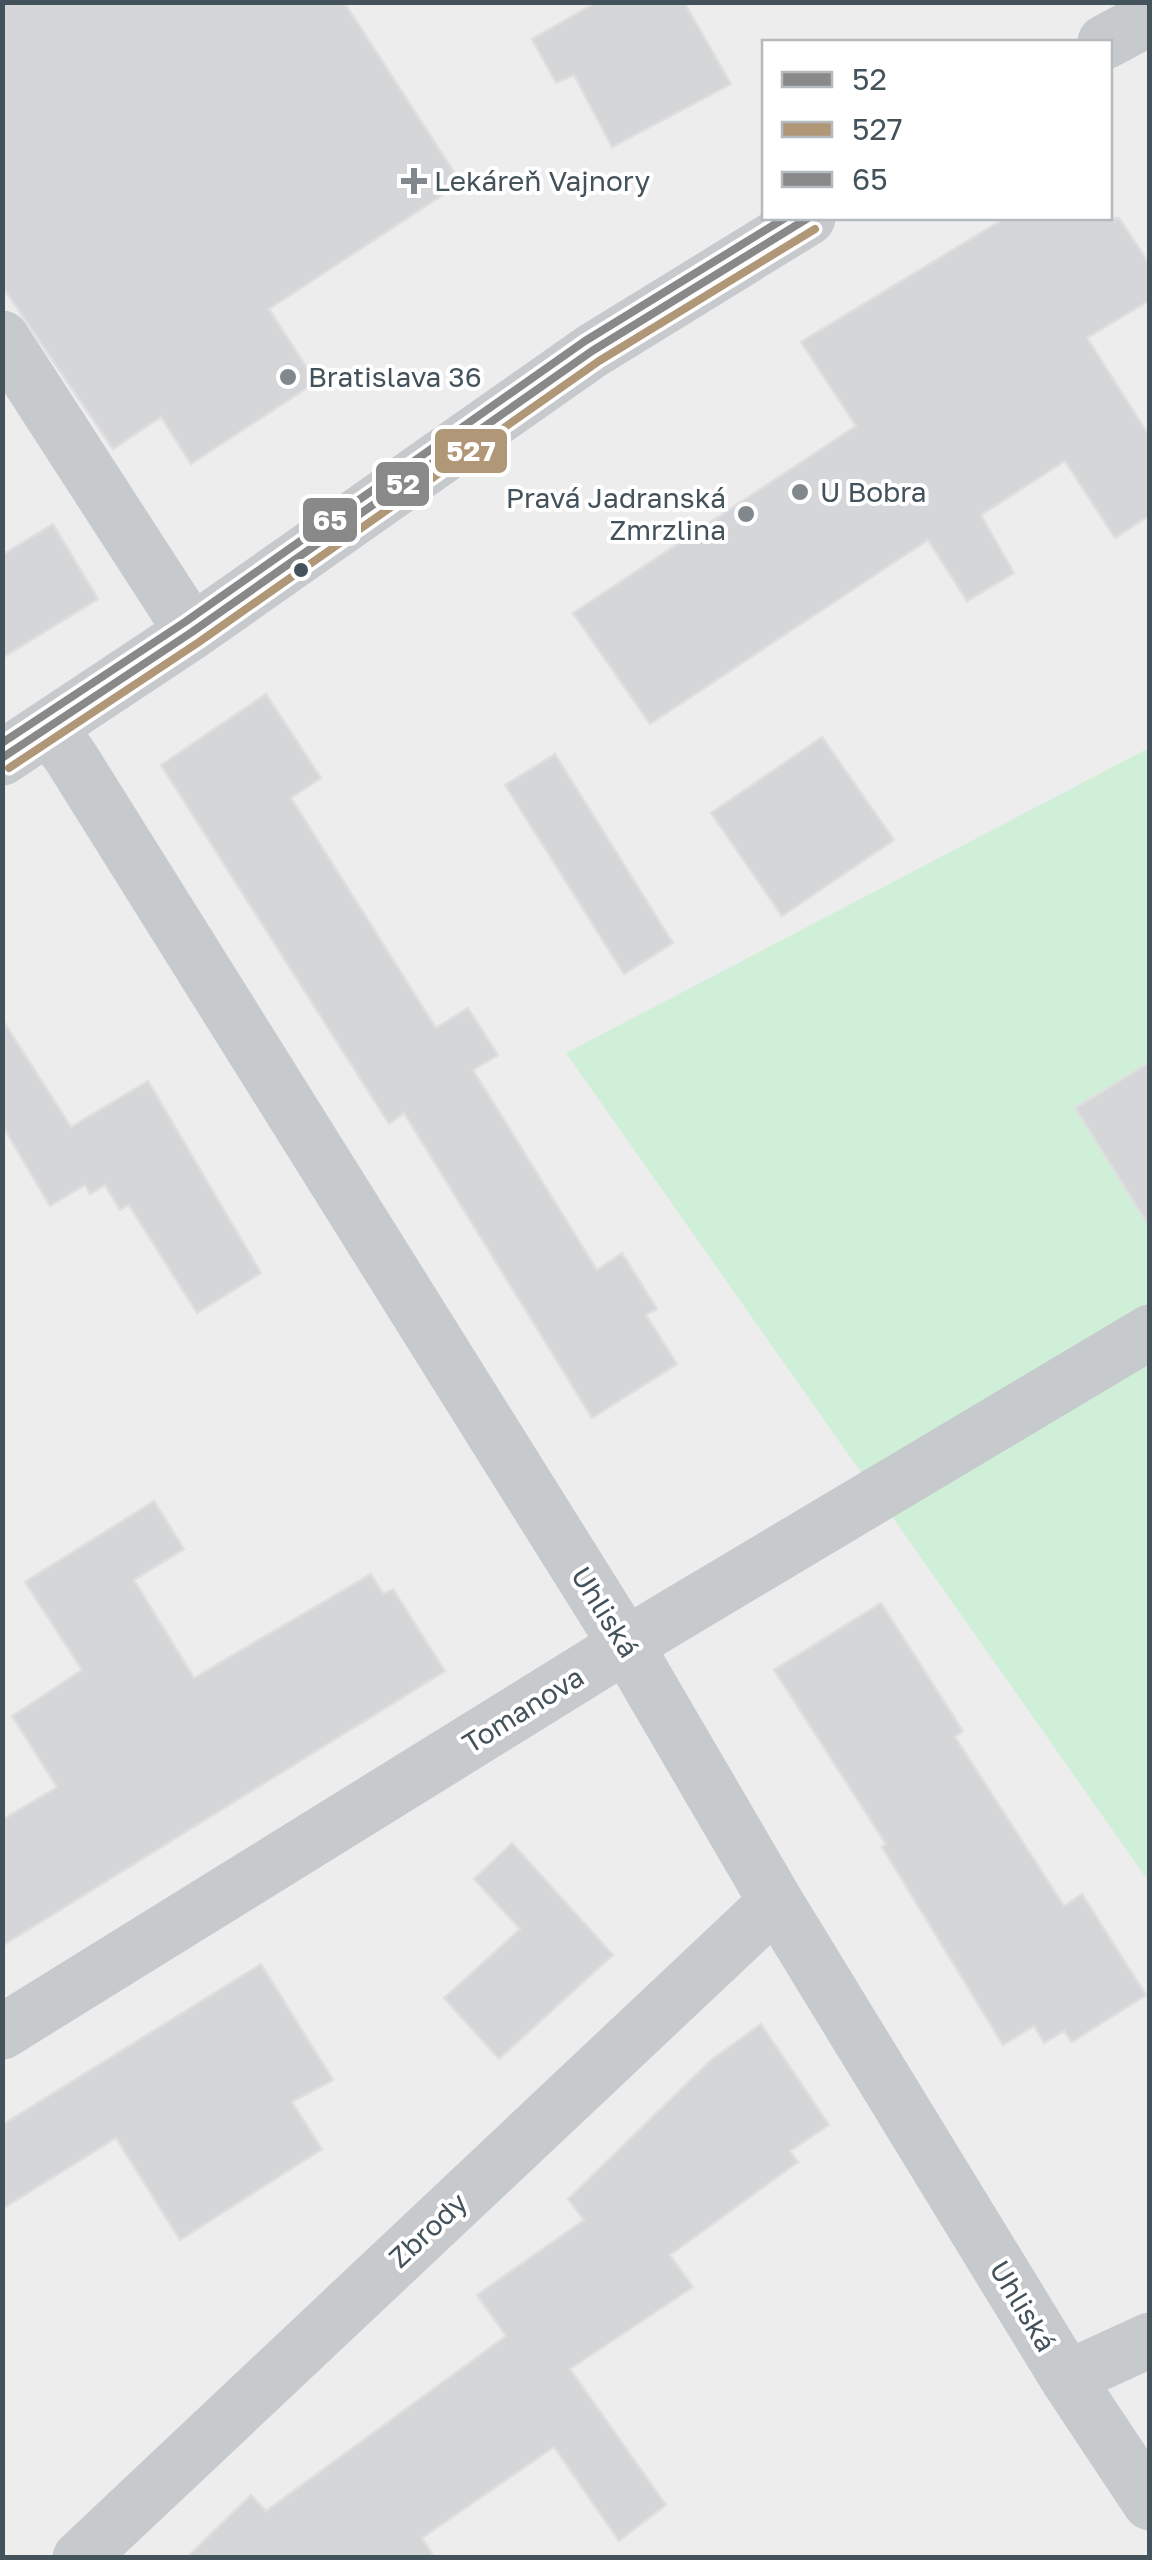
<svg xmlns="http://www.w3.org/2000/svg" width="1152" height="2560" viewBox="0 0 1152 2560" font-family="'Golos Text',sans-serif">
<style>
.green{fill:#d0efd8}
.building{fill:#d5d6d7;stroke:#dfdfe0;stroke-width:2.5}
.lines{fill:none;stroke-linecap:round;stroke-linejoin:round}
.minor{stroke:#c7cacd;stroke-width:55}
.bus-1-casing{stroke:#fff;stroke-width:15}
.bus-2-casing{stroke:#fff;stroke-width:15}
.bus-3-casing{stroke:#fff;stroke-width:15}
.bus-1{stroke:#898989;stroke-width:8}
.bus-2{stroke:#af9778;stroke-width:8}
.bus-3{stroke:#898989;stroke-width:8}
.poi-dot{fill:#80888e;stroke:#fff;stroke-width:4}
.bus-dot{fill:#44525b;stroke:#fff;stroke-width:4}
.labels{text-anchor:middle;stroke-width:8;stroke-linejoin:round;paint-order:stroke}
.poi-label{font-size:28px;fill:#44525b;stroke:#fff;text-anchor:start}
.street-label{font-size:28px;fill:#44525b;stroke:#fff}
.line-badge{stroke:#fff;stroke-width:4}
.badge-label{font-size:28px;text-anchor:middle;font-weight:bold;fill:#fff}
</style>
<rect width="100%" height="100%" fill="#eeeded"/>
<path class="green" d="M1149,748V1882L566,1053Z"/>
<path class="building" d="M2,2H344L461,183L269,309L316,382L191,464L161,417L113,449L2,286Z
M597,2H684L731,84L612,147L574,75L556,83L532,39Z
M1005,218H1119L1150,265V300L1087,338L1150,437V515L1115,538L1065,461L981,515L1014,573L967,601L928,540L650,724L573,613L856,426L801,342Z
M53,524L98,599L2,658V555Z
M266,694L321,778L291,798L436,1028L468,1008L498,1055L473,1070L597,1270L622,1253L657,1309L646,1315L677,1364L592,1418L404,1113L389,1124L161,765Z
M822,737L894,840L782,916L711,813Z
M555,754L673,943L624,974L505,785Z
M2,1019L71,1127L148,1081L261,1273L197,1313L129,1205L120,1210L105,1185L90,1194L85,1185L50,1206L2,1125Z
M1150,1062V1228L1075,1108Z
M154,1501L184,1549L134,1580L194,1678L371,1574L383,1594L393,1589L445,1671L2,1946V1820L57,1787L12,1716L82,1670L25,1582Z
M881,1603L963,1731L955,1737L1064,1906L1082,1894L1146,1995L1072,2042L1064,2031L1044,2043L1034,2026L1003,2045L882,1847L886,1844L774,1670Z
M512,1843L613,1955L499,2059L444,1998L520,1929L474,1879Z
M261,1964L333,2080L292,2102L322,2149L180,2240L116,2138L2,2209V2125Z
M761,2024L829,2125L790,2151L798,2162L670,2255L693,2287L570,2369L666,2505L619,2541L554,2447L422,2538L435,2558H186L251,2495L266,2511L506,2336L477,2295L584,2220L568,2199L711,2060Z"/>
<g class="lines">
<path class="minor" d="M1105,42L1150,18
M2,338L192,632
M50,729L70,756L626,1645L776,1902L1067,2378L1150,2503
M2,758L192,632L592,351L808,218
M2,2032L662,1623L1150,1332
M1067,2378L1150,2340
M80,2558L776,1902"/>
<g class="bus-1-casing">
<path id="bus-1" d="M2,758L192,632L592,351L808,218"/>
</g>
<g class="bus-2-casing">
<path id="bus-2" d="M9,768L199,642L599,361L815,229"/>
</g>
<g class="bus-3-casing">
<path id="bus-3" d="M2,743L185,622L585,341L785,218"/>
</g>
<use href="#bus-1" class="bus-1"/>
<use href="#bus-2" class="bus-2"/>
<use href="#bus-3" class="bus-3"/>
</g>
<g class="poi-dot">
<path d="M409 166h10v10h10v10h-10v10h-10v-10h-10v-10h10z"/>
<circle cx="288" cy="377" r="10"/>
<circle cx="800" cy="492" r="10"/>
<circle cx="746" cy="514" r="10"/>
</g>
<circle class="bus-dot" cx="301" cy="570" r="9"/>
<g class="labels">
<g class="poi-label">
<text x="434" y="191">Lekáreň Vajnory</text>
<text x="308" y="387">Bratislava 36</text>
<text x="820" y="502">U Bobra</text>
<text x="726" y="508" text-anchor="end">Pravá Jadranská<tspan x="726" dy="32">Zmrzlina</tspan></text>
</g>
<g class="street-label">
<text transform="translate(605 1612) rotate(58)" y="10">Uhliská</text>
<text transform="translate(523 1710) rotate(-32)" y="10">Tomanova</text>
<text transform="translate(428 2230) rotate(-43)" y="10">Zbrody</text>
<text transform="translate(1023 2306) rotate(59)" y="10">Uhliská</text>
</g>
</g>
<g class="line-badge">
<rect x="433" y="427" width="76" height="48" rx="10" fill="#af9778"/>
<rect x="374" y="460" width="57" height="48" rx="10" fill="#898989"/>
<rect x="301" y="496" width="58" height="48" rx="10" fill="#898989"/>
</g>
<g class="badge-label">
<text x="471" y="461">527</text>
<text x="403" y="494">52</text>
<text x="330" y="530">65</text>
</g>
<rect width="1152" height="2560" fill="none" stroke="#44525b" stroke-width="10"/>
<rect x="762" y="40" width="350" height="180" fill="#ffffff" stroke="#b4babd" stroke-width="2.5"/>
<rect x="782" y="72" width="50" height="15" fill="#898989" stroke="#b4babd" stroke-width="2.5"/>
<text x="852" y="90" font-size="30" fill="#44525b">52</text>
<rect x="782" y="122" width="50" height="15" fill="#af9778" stroke="#b4babd" stroke-width="2.5"/>
<text x="852" y="140" font-size="30" fill="#44525b">527</text>
<rect x="782" y="172" width="50" height="15" fill="#898989" stroke="#b4babd" stroke-width="2.5"/>
<text x="852" y="190" font-size="30" fill="#44525b">65</text>
</svg>
